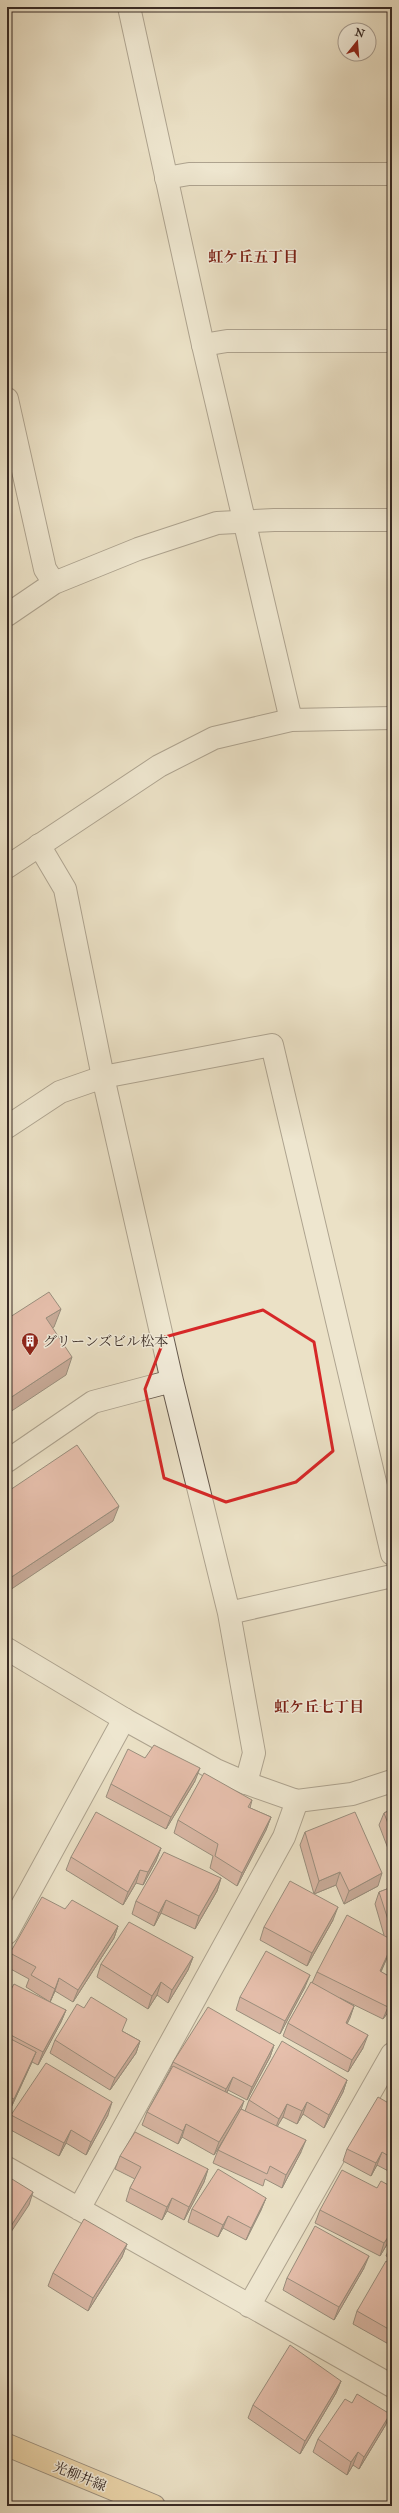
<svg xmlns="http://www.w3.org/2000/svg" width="399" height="2513" viewBox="0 0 399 2513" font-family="'IM FELL Great Primer','Noto Serif JP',serif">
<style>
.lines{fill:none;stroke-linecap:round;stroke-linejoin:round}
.minor-casing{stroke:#65584d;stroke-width:24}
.tertiary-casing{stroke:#65584d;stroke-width:24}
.primary-casing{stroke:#382a25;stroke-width:24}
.minor{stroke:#f2ecda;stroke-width:22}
.tertiary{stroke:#f2ecda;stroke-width:22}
.primary{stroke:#e6c083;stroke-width:22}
.wall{fill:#c28078;stroke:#382a25}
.shaded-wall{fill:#9e6862;stroke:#382a25}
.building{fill:#e1958c;stroke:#382a25}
.marked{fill:none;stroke:#d62828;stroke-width:3;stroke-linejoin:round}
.labels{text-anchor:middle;stroke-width:3;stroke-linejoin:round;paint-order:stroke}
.poi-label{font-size:14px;fill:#382a25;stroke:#f2ecda;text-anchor:start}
.street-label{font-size:14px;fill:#382a25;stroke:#f2ecda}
.neighbourhood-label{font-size:15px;font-weight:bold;fill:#7a1f14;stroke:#f2ecda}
</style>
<rect width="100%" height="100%" fill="#ebe1c6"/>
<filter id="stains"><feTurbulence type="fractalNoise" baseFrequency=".005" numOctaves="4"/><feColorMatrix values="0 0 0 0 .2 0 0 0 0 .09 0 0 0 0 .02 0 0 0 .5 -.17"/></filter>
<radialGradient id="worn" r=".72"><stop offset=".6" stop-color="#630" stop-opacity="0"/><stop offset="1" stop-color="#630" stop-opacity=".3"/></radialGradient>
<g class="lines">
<g class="minor-casing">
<path id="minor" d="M166,178L189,174H392
M203,345L227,341H392
M7,399L45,569L54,583
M7,615L54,583L138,549L217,523L274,520H392
M39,845L65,889L103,1077L172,1381L229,1613L254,1753L246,1783
M7,1127L60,1092L103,1077L272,1045L392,1554
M7,1461L93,1402L172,1381
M229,1613L392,1576
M7,1933L124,1719
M7,2168L392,2386
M79,2209L284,1837L297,1801
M249,2306L392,2054"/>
</g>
<g class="tertiary-casing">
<path id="tertiary" d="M129,7L203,345L291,720
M7,867L159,766L214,738L291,720L392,718
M7,1649L124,1719L216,1770L246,1783L297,1801L352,1794L392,1781"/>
</g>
<g class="primary-casing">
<path id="primary" d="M7,2445L154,2506"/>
</g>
<use href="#minor" class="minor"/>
<use href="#tertiary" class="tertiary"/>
<use href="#primary" class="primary"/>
</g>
<path class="wall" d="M145,1758L195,1781L166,1829L106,1797L111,1784Z
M252,1800L250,1808L271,1817L266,1830L237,1886L210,1868L213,1856L174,1833L178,1820Z
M392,1809V1859L379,1825L384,1813Z
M305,1832L378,1886L344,1904L336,1885L314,1894L300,1845Z
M161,1848L156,1861L143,1885L136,1883L123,1905L66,1870L71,1857Z
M221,1878L217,1891L195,1929L161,1913L154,1926L132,1914L136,1901Z
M392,1887V1946L381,1972L392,1978V2007L383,2019L340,1998L354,2006L347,2024L363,2048L348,2072L283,2036L288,2023L312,1983L317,1972L384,1935L375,1904L379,1892Z
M65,1909L118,1926L114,1938L73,2002L55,1991L50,2002L26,1987L29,1979L7,1967V1962L10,1953Z
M333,1920L307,1966L260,1940L264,1927Z
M193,1957L188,1970L168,2003L157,1995L148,2009L97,1977L101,1964Z
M305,1987L280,2034L236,2010L240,1997Z
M7,1994L66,2010L61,2022L38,2065L32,2062L9,2112L7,2111Z
M122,2031L140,2041L136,2053L110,2090L50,2053L55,2040Z
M274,2045L270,2057L247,2100L228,2090L227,2092L241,2109L245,2111L249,2100L347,2080L343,2092L324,2128L303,2114L297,2124L283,2117L277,2126L301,2152L282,2188L265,2179L263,2186L213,2163L218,2150L227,2133L214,2155L182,2137L178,2144L142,2125L147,2112L170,2070L173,2062Z
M392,2105V2173L377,2165L371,2176L343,2161L347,2149Z
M11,2115H108L86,2155L66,2143L59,2156L7,2128Z
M120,2156L208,2169L204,2182L184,2220L167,2211L162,2220L126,2201L130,2188L135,2179L115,2169Z
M392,2187V2236L380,2256L315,2223L320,2210Z
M266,2198L261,2210L246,2240L223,2228L218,2237L188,2222L192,2209Z
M392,2241V2259L386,2256Z
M127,2244L122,2257L88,2311L48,2286L53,2273Z
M392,2265V2346L353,2324L357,2311Z
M364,2268L334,2320L283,2290L287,2278Z
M341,2381L336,2393L300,2454L248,2418L253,2405Z
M352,2403L390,2414L385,2426L359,2469L353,2465L347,2475L313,2452L318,2439Z"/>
<path class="shaded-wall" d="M61,1309L54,1327L40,1336L46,1318Z
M72,1357L66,1375L7,1414V1400Z
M119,1506L113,1521L7,1592V1580Z
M200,1768L195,1781L166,1829L171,1817Z
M271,1817L266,1830L237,1886L242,1873Z
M161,1848L156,1861L143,1885L148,1872Z
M140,1870L136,1883L123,1905L128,1892Z
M340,1872L336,1885L314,1894L319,1881Z
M382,1873L378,1886L344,1904L349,1891Z
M221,1878L217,1891L195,1929L199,1916Z
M166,1900L161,1913L154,1926L159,1913Z
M338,1907L333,1920L307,1966L312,1953Z
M118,1926L114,1938L73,2002L78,1990Z
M392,1937V1946L389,1953L375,1984Z
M193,1957L188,1970L168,2003L172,1990Z
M310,1975L305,1987L280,2034L285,2021Z
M59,1978L55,1991L50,2002L55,1989Z
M161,1982L157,1995L148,2009L152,1996Z
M392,2001V2007L383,2019L388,2007Z
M354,2006L350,2018L341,2036L346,2023Z
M66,2010L61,2022L38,2065L43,2052Z
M368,2035L363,2048L348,2072L352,2060Z
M140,2041L136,2053L110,2090L115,2078Z
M274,2045L270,2057L247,2100L252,2087Z
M36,2052L31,2064L9,2112L14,2099Z
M233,2077L228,2090L221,2102L226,2089Z
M347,2080L343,2092L324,2128L329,2115Z
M244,2101L240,2113L214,2155L219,2142Z
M112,2102L108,2115L86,2155L91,2142Z
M307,2102L303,2114L297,2124L302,2111Z
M287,2104L283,2117L274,2132L279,2119Z
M186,2124L182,2137L178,2144L183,2131Z
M71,2130L66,2143L59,2156L64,2143Z
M306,2140L301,2152L282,2188L286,2175Z
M382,2152L377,2165L371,2176L376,2163Z
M208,2169L204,2182L184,2220L189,2207Z
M33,2192L29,2205L7,2238V2232Z
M172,2198L167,2211L162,2220L167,2207Z
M266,2198L261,2210L246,2240L251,2228Z
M228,2216L223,2228L218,2237L223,2225Z
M392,2231V2236L380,2256L384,2243Z
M127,2244L122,2257L88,2311L93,2298Z
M369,2256L364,2268L334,2320L339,2307Z
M341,2381L336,2393L300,2454L305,2441Z
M390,2414L385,2426L359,2469L364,2457Z
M358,2452L353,2465L347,2475L351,2462Z"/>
<path class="building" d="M49,1292L61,1309L46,1318L72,1357L7,1400V1319Z
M77,1445L119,1506L7,1580V1492Z
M154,1745L200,1768L171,1817L111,1784L128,1749L145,1758Z
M204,1773L252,1800L248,1807L271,1817L242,1873L215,1856L218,1844L178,1820Z
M392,1809V1834L384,1813Z
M96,1812L161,1848L148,1872L140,1870L128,1892L71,1857Z
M355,1812L382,1873L349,1891L340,1872L319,1881L305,1832Z
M164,1852L221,1878L199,1916L166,1900L159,1913L136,1901Z
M290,1881L338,1907L312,1953L264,1927Z
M392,1887V1932L379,1892Z
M42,1897L65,1909L72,1900L118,1926L78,1990L59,1978L55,1989L31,1975L36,1967L10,1953Z
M347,1915L392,1940V1945L380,1971L392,1978V2001L388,2007L317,1972Z
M129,1922L193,1957L172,1990L161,1982L152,1996L101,1964Z
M266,1951L310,1975L285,2021L240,1997Z
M311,1982L354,2006L346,2023L368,2035L352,2060L288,2023Z
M14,1984L66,2010L43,2052L7,2033V1994L8,1995Z
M91,1997L127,2019L122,2031L140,2041L115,2078L55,2040L77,2004L84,2008Z
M208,2007L274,2045L252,2087L233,2077L226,2089L173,2062Z
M7,2037L36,2052L14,2099L7,2096Z
M282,2041L347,2080L329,2115L307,2102L302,2111L287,2104L279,2119L249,2100Z
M46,2063L112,2102L91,2142L71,2130L64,2143L11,2115Z
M173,2066L244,2101L219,2142L186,2124L183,2131L147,2112Z
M378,2097L392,2105V2158L382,2152L376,2163L347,2149Z
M241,2109L306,2140L286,2175L270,2166L267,2174L218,2150Z
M135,2132L208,2169L189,2207L172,2198L167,2207L130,2188L141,2167L120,2156Z
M218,2169L266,2198L251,2228L228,2216L223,2225L192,2209Z
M342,2170L377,2188L381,2181L392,2187V2231L384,2243L320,2210Z
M7,2176L33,2192L7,2232Z
M84,2219L127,2244L93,2298L53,2273Z
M315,2226L369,2256L339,2307L287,2278Z
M386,2261L392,2265V2331L357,2311Z
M290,2345L341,2381L305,2441L253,2405Z
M357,2394L390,2414L364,2457L358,2452L351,2462L318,2439L345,2399L352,2403Z"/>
<path d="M0 0H399V2513H0ZM263,1310L314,1342L333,1451L296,1482L226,1502L164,1478L145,1389L165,1337Z" fill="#ebe1c6" fill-opacity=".55" fill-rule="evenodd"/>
<path class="marked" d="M263,1310L314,1342L333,1451L296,1482L226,1502L164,1478L145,1389L165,1337Z"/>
<defs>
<g id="building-pin" transform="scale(0.9)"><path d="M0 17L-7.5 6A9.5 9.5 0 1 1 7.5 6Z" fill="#8f2418" stroke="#f2ecda"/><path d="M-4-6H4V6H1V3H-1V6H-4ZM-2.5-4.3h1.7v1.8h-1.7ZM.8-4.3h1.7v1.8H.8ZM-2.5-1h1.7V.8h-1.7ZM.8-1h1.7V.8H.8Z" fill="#fff"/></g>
</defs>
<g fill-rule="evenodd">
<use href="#building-pin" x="30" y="1341"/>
</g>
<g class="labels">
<g class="poi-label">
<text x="43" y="1346">グリーンズビル松本</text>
</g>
<g class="street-label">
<text transform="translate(80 2476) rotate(22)" y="5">光柳井線</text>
</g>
<g class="neighbourhood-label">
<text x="253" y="262">虹ケ丘五丁目</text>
<text x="319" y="1712">虹ケ丘七丁目</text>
</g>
</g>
<rect width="399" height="2513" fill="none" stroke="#ebe1c6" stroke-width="24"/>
<rect x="8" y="8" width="383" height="2497" fill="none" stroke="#382a25" stroke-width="2"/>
<rect x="12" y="12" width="375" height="2489" fill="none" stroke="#382a25"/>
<g transform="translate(357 42) rotate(17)"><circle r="19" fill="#f2ecda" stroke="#a89e92"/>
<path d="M0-3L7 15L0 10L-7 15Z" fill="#8f2418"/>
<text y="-6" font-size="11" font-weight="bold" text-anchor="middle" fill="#382a25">N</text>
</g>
<rect width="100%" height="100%" filter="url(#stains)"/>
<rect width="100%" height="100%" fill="url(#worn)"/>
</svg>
